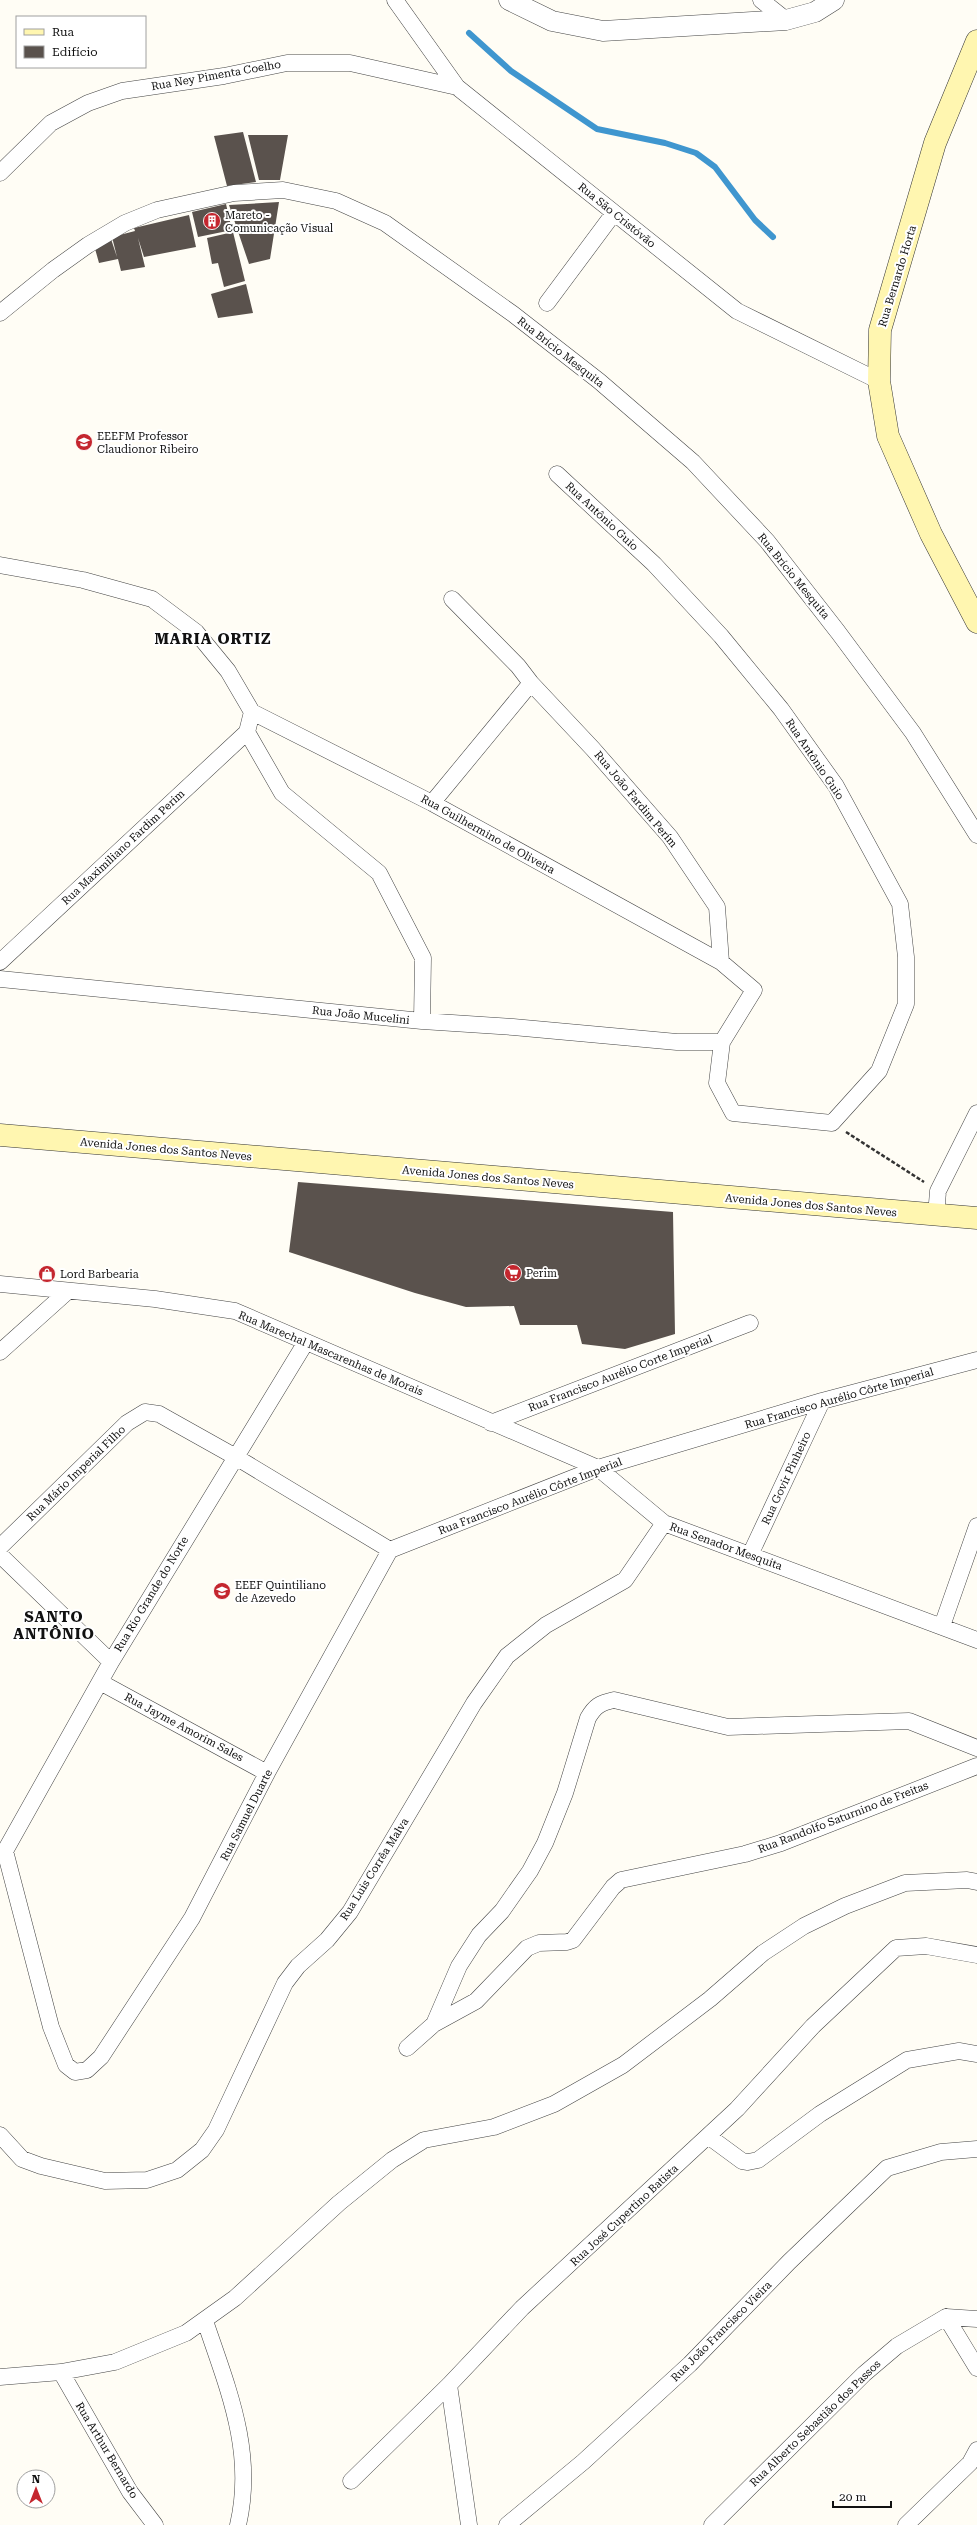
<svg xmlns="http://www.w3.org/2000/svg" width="977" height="2525" viewBox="0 0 977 2525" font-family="'Roboto Serif',serif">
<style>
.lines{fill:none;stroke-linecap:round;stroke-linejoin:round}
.stream{stroke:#3f96cf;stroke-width:6}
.building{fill:#5a524d}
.minor-casing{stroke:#444;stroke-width:17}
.tertiary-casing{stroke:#444;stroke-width:21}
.secondary-casing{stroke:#333;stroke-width:23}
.path{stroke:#333;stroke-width:2.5;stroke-dasharray:4 2;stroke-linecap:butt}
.minor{stroke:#fff;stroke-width:16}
.tertiary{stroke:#fff;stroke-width:20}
.secondary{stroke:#fff6b0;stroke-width:22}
.labels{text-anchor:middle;stroke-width:4;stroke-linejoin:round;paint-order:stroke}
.street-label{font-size:11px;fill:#111;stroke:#fff}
.poi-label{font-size:11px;fill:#111;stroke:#fff;text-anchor:start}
.district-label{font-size:15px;font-weight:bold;letter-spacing:1px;fill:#111;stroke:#fff}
</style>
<rect width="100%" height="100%" fill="#fffdf5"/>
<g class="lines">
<path class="stream" d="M469,33L511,71L597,129L665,143L696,153L715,167L755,220L773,237"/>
</g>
<path class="building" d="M243,132L256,182L227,186L214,136Z
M248,135H288L280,180H259Z
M279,202L270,259L249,264L229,205Z
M226,204L232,230L198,237L192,212Z
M189,215L196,247L144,257L138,238L145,267L121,271L118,259L99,263L94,245L111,239L117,257L112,237L135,231L134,228Z
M233,232L245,281L224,287L218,263L212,264L207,238Z
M246,284L253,313L218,318L211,294Z
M298,1182L673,1212L675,1334L625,1349L582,1344L577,1325H520L514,1306L466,1307L415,1293L289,1252Z"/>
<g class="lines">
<g class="minor-casing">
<path id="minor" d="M395,0L457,87L737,311L879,381
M761,0L786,20
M0,173L51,123L88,103L122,91L224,76L287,63H350L457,87
M547,303L614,213
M0,313L53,270L88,245L125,223L157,210L234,193L283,190L336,201L385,223L513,314L599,381L693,462L767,541L838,632L913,733L977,835
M0,565L83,580L152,599L196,632L228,671L252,712L247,732L282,793L379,873L423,958L422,1021
M452,599L518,666L531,683L593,749L670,837L717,907L721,962L754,990L722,1042L717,1083L733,1113L832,1123L879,1071L906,1004V957L900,904L836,786L781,709L721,636L654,564L557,474
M252,712L432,803L721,962
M432,803L531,683
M0,962L247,732
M0,979L422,1021L513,1027L677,1042H722
M936,1216L938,1191L977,1113
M0,1284L155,1299L235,1311L598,1468L664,1523L977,1640
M0,1352L68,1291
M491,1423L750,1323
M0,1547L127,1423L145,1412L159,1414L234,1456L390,1550
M390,1550L598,1468L822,1401L977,1360
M0,1555L111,1662
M750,1555L822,1401
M942,1626L977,1526
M100,1682L267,1773
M5,1851L51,2027L66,2065L75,2072L87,2070L101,2057L192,1918L267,1773L390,1550
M5,1851L111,1662L306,1342
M434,2024L459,1966L479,1935L502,1911L530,1871L545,1843L565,1793L588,1718C595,1706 600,1703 614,1700L728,1727L909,1721L977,1748
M407,2048L434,2024L476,2001L527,1948L539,1943L567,1942L573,1940L613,1887L621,1880L745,1854L781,1843L977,1766
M0,2135L22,2159L41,2166L105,2181L147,2180L177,2170L202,2150L216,2130L285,1983L298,1966L327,1940L350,1912L474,1703L507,1656L546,1625L625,1580L664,1523
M708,2136L742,2161L748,2162L758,2160L820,2114L907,2060L959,2051L977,2054
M946,2317L977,2368
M946,2317L977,2319
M205,2321C228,2389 255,2452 238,2525
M61,2372L130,2492L155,2525
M0,2377L61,2372L115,2362L186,2333L235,2298L339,2203L392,2160L424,2140L494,2127L554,2104L623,2065L710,1999L763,1953L804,1926L845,1906L905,1883L967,1880L977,1882
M449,2385L469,2525
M351,2481L449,2385L522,2308L737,2109L813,2026L896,1948L926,1946L977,1955
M507,2525L583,2462L690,2364L789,2262L887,2168L941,2152L977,2149
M712,2525L864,2374L897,2346L946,2317
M906,2525L970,2463L977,2450"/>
</g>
<g class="tertiary-casing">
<path id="tertiary" d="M509,0L552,21L603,31L786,20L815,12L834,0"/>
</g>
<g class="secondary-casing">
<path id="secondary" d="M977,41L935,143L880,330L879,381L888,436L931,534L977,622
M0,1135L977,1218"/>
</g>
<path class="path" d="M846,1132L924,1182"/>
<use href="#minor" class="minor"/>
<use href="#tertiary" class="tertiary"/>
<use href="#secondary" class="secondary"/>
</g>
<defs>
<g id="building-disc" transform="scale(0.9)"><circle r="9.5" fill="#c4262e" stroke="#fff"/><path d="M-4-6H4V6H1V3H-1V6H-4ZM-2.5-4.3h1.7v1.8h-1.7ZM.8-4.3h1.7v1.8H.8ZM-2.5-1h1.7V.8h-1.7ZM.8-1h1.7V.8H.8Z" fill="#fff"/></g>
<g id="school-disc" transform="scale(0.9)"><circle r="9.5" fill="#c4262e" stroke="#fff"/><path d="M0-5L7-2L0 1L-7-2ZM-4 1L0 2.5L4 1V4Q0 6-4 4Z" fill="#fff"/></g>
<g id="supermarket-disc" transform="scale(0.9)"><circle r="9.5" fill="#c4262e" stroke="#fff"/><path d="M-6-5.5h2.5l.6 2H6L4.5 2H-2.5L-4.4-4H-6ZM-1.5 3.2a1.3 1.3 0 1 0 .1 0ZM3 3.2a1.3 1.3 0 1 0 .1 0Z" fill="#fff"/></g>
<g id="shop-disc" transform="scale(0.9)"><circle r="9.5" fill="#c4262e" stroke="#fff"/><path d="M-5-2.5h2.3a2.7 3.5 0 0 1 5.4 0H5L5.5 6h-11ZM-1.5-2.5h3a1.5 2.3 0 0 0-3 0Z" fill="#fff"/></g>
</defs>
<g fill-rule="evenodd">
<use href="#building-disc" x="212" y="221"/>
<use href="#school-disc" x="84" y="442"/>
<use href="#supermarket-disc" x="513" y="1273"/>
<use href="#shop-disc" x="47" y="1274"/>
<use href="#school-disc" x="222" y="1591"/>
</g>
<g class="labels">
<g class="street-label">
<text transform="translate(216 75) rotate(-10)" y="4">Rua Ney Pimenta Coelho</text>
<text transform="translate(617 215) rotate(39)" y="4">Rua São Cristóvão</text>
<text transform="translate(897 276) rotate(-73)" y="4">Rua Bernardo Horta</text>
<text transform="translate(561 352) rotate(38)" y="4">Rua Brício Mesquita</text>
<text transform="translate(602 516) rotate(43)" y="4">Rua Antônio Guio</text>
<text transform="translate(794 576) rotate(51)" y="4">Rua Brício Mesquita</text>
<text transform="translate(815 759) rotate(56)" y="4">Rua Antônio Guio</text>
<text transform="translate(636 799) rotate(50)" y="4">Rua João Fardim Perím</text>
<text transform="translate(488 834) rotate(29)" y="4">Rua Guilhermino de Oliveira</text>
<text transform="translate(123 847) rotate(-43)" y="4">Rua Maximiliano Fardim Perim</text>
<text transform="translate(361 1015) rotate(6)" y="4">Rua João Mucelini</text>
<text transform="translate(166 1149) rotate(5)" y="4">Avenida Jones dos Santos Neves</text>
<text transform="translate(488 1177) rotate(5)" y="4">Avenida Jones dos Santos Neves</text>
<text transform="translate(811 1205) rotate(5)" y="4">Avenida Jones dos Santos Neves</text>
<text transform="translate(331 1353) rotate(23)" y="4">Rua Marechal Mascarenhas de Morais</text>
<text transform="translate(620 1373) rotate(-21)" y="4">Rua Francisco Aurélio Corte Imperial</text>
<text transform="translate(839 1398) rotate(-16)" y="4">Rua Francisco Aurélio Côrte Imperial</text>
<text transform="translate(76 1473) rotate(-44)" y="4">Rua Mário Imperial Filho</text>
<text transform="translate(786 1478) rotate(-65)" y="4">Rua Govir Pinheiro</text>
<text transform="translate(530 1496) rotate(-21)" y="4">Rua Francisco Aurélio Côrte Imperial</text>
<text transform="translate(726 1546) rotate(20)" y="4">Rua Senador Mesquita</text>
<text transform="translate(151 1594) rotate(-59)" y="4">Rua Rio Grande do Norte</text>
<text transform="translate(184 1727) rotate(28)" y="4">Rua Jayme Amorim Sales</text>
<text transform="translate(246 1815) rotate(-63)" y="4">Rua Samuel Duarte</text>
<text transform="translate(843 1817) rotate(-21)" y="4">Rua Randolfo Saturnino de Freitas</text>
<text transform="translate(374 1869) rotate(-58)" y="4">Rua Luis Corrêa Malva</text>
<text transform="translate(624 2215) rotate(-43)" y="4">Rua José Cupertino Batista</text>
<text transform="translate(721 2331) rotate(-45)" y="4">Rua João Francisco Vieira</text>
<text transform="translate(815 2423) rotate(-44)" y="4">Rua Alberto Sebastião dos Passos</text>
<text transform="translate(107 2450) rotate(59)" y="4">Rua Arthur Bernardo</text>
</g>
<g class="poi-label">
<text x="225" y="219">Mareto -<tspan x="225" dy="13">Comunicação Visual</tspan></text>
<text x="97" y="440">EEEFM Professor<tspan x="97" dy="13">Claudionor Ribeiro</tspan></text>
<text x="526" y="1277">Perim</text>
<text x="60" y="1278">Lord Barbearia</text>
<text x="235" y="1589">EEEF Quintiliano<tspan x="235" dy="13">de Azevedo</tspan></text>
</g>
<g class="district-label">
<text x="213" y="644">MARIA ORTIZ</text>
<text x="54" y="1622">SANTO<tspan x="54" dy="17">ANTÔNIO</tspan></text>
</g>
</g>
<rect x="16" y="16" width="130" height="52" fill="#ffffff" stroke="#a0a0a0"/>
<rect x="24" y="29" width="20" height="6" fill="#fff6b0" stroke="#a0a0a0"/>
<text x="52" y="36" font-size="12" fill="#111111">Rua</text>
<rect x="24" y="46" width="20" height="12" fill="#5a524d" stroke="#a0a0a0"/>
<text x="52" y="56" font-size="12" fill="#111111">Edifício</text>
<g transform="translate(36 2489)"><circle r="19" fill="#ffffff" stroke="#a0a0a0"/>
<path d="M0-3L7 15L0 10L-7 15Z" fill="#c4262e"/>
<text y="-6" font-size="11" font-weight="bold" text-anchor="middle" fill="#111111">N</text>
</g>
<path d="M833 2501v6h58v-6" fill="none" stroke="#111111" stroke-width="2"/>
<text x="839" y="2501" font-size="12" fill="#111111" stroke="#ffffff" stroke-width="3" paint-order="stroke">20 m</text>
</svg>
